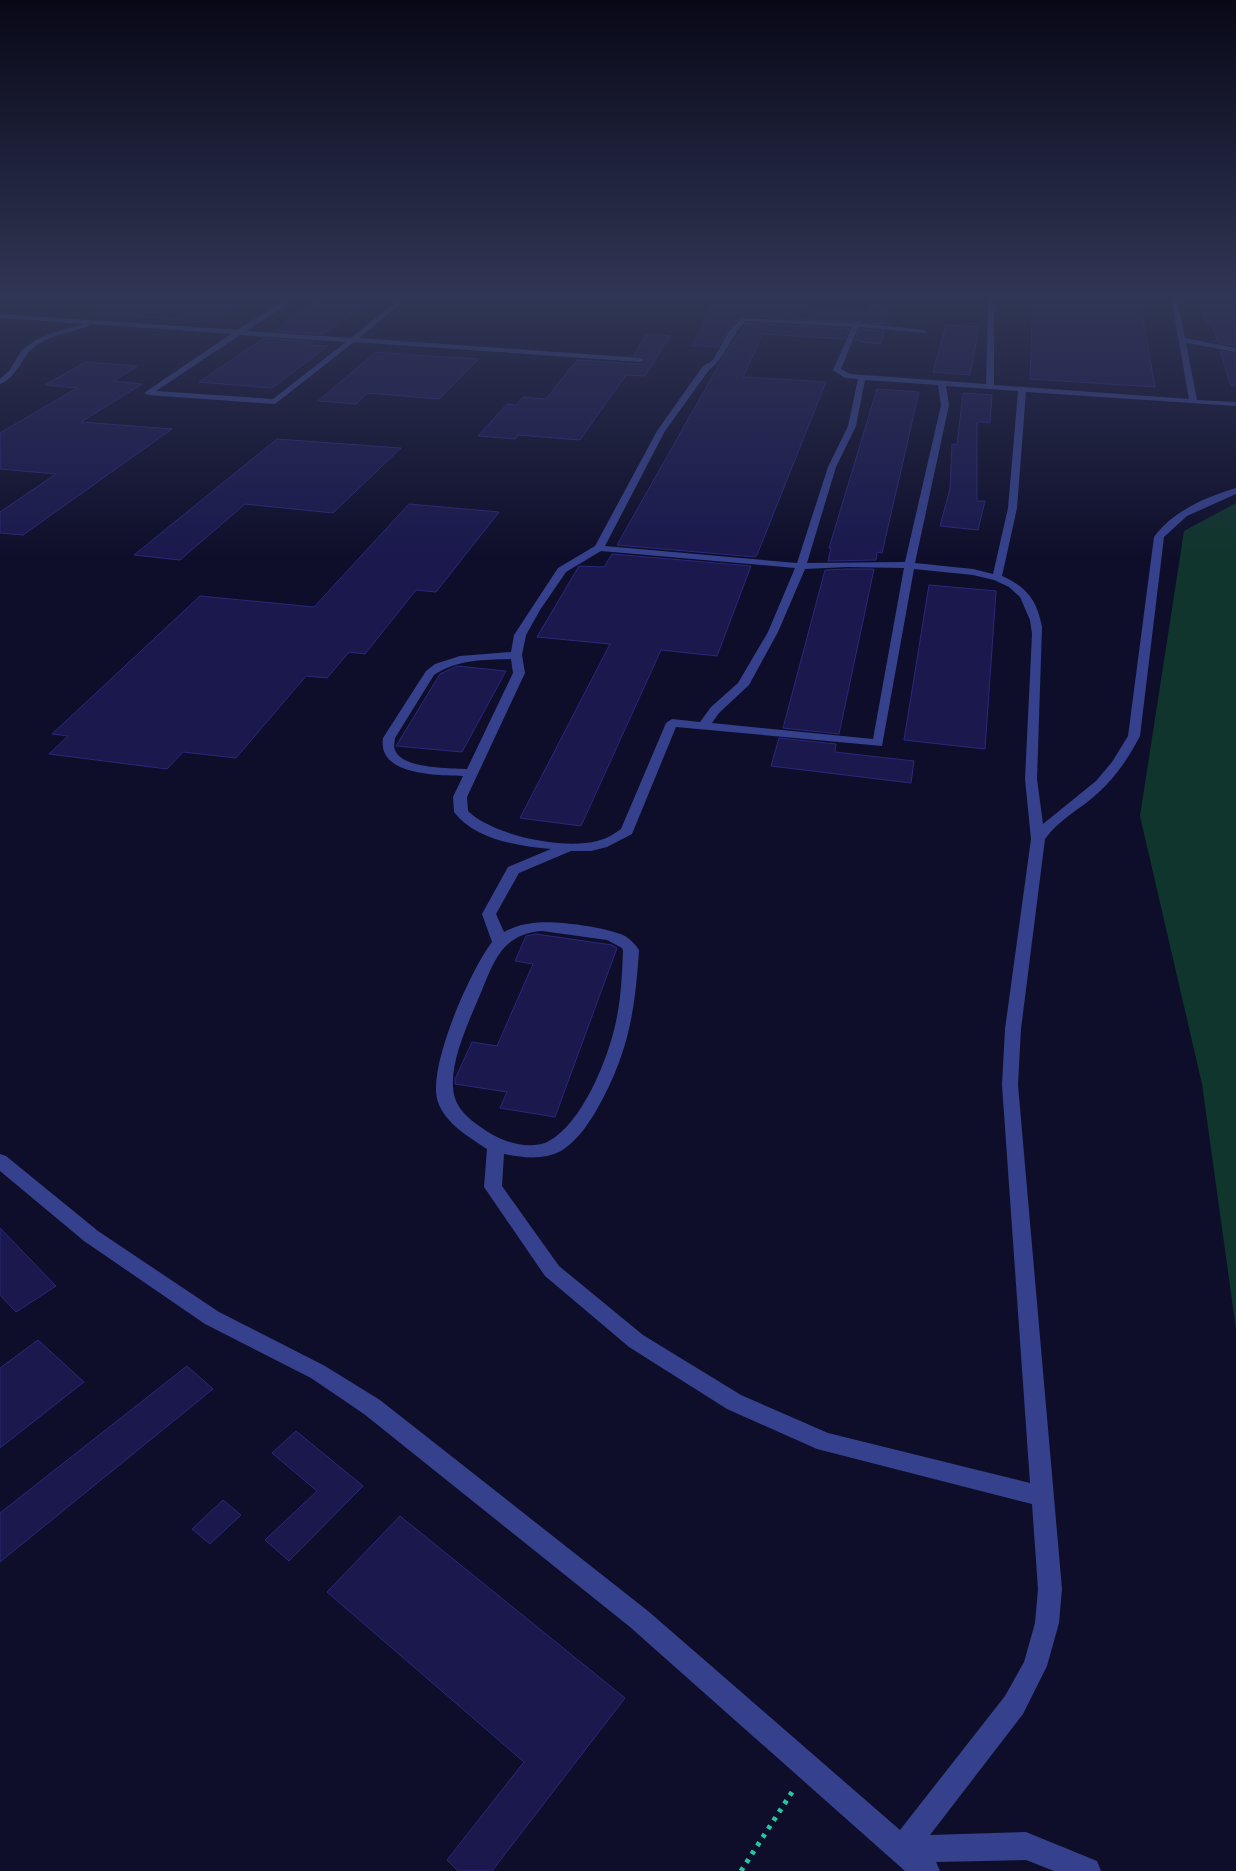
<svg xmlns="http://www.w3.org/2000/svg" width="1236" height="1871" viewBox="0 0 1236 1871" font-family="'Noto Sans',sans-serif">
<style>
.green{fill:#10352d}
.building{fill:#1a184d;stroke:#2a287b}
.lines{fill:none;stroke-linecap:round;stroke-linejoin:round}
.path{stroke:#25c6a0;stroke-width:5;stroke-dasharray:4 6;stroke-linecap:butt}
.minor{fill:#35418d;fill-rule:evenodd}
</style>
<rect width="100%" height="100%" fill="#0e0e2a"/>
<path class="green" d="M1236,503V1329L1202,1084L1140,816L1184,531Z"/>
<path class="building" d="M94,297H249L209,322L94,314Z
M322,297H375L323,334L275,331L290,321H286Z
M716,297H809L804,309L869,312L873,297H890L885,324L742,316L728,330L718,347L692,346Z
M1033,297H1139L1155,387L1030,379Z
M1197,297H1236V346L1218,342L1212,324L1206,323Z
M747,323L849,329L845,339L763,334L743,377L826,382L757,555L755,557L617,545L725,354Z
M946,325L979,327L970,375L933,372Z
M859,329L884,331L881,344L860,342L861,340H855Z
M646,335L670,336L645,376L626,375L580,440L518,435L515,439L478,436L507,404L516,405L523,397L546,399L577,360L641,364L646,362L647,359L642,356H633Z
M264,338L313,342L309,345L328,346L272,388L199,382Z
M1220,351L1236,354V385L1231,386Z
M376,352L445,357L479,359L439,399L368,393L356,404L318,401Z
M86,362L138,366L113,381L142,384L81,422L172,429L23,535L0,533V512L56,474L0,469V433L77,388L45,385Z
M877,389L919,392L882,553L877,552L876,560L828,561L831,548H829Z
M963,393L992,395L990,423L977,422V501H985L978,530L940,526L950,489L952,444L957,445Z
M277,439L401,448L333,513L245,504L180,560L134,555Z
M409,504L499,512L436,592L416,590L365,654L349,652L327,678L306,676L236,758L183,752L167,769L49,754L68,736L52,734L200,596L314,607Z
M612,554L751,566L717,656L661,650L581,826L520,818L610,644L537,637L579,566L604,567Z
M847,569H874L839,734L783,728L825,570Z
M929,585L996,591L985,749L904,740Z
M457,666L506,671L462,752L396,746L440,674Z
M779,738L836,744L835,752L914,761L911,783L771,766Z
M536,934L612,945L617,948L555,1117L500,1108L507,1092L455,1084V1079L472,1042L497,1046L533,964L515,961L526,936Z
M0,1228L56,1286L16,1312L0,1295Z
M38,1340L84,1382L0,1448V1368Z
M187,1366L213,1389L0,1562V1513Z
M296,1431L363,1486L289,1561L265,1540L317,1491L272,1453Z
M223,1500L241,1515L210,1544L192,1529Z
M400,1516L625,1698L492,1871H458L447,1860L524,1762L327,1592Z"/>
<g class="lines">
<path class="path" d="M741,1871L794,1789"/>
<path class="minor" d="M291,297H299L246,331L351,338L401,297H409L359,338L641,358L645,360L641,362L354,342L275,404L148,395L144,393L231,334L90,324L89,326C71,332 50,335 34,347C21,358 17,378 0,384V379L9,371L22,350L36,340L52,333L84,324L0,318V314L237,330ZM240,335L346,342L273,399L156,391Z
M988,297H994V385L1189,399L1171,297H1177L1185,338L1236,348V352L1186,343L1197,400L1236,402V406L1026,392L1017,508L1002,576C1027,587 1037,600 1042,627L1037,779L1043,824L1096,781L1112,762L1128,736L1154,537C1173,511 1206,497 1236,488V494L1187,516L1164,537L1140,736C1129,757 1116,777 1098,793C1081,809 1059,819 1045,839L1021,1029L1018,1085L1062,1589L1059,1623L1047,1666L1023,1714L930,1835L1026,1832L1097,1861L1101,1871H1054L1026,1860L936,1862L940,1871H905L630,1627L364,1414L311,1378L205,1324L84,1241L0,1171V1154L6,1156L98,1231L219,1312L325,1366L380,1400L648,1611L900,1830L1005,1696L1024,1662L1035,1623L1038,1589L1032,1504L817,1449L727,1409L629,1347L545,1276L484,1187L487,1149C469,1137 445,1123 438,1102C426,1069 471,969 492,942L482,914L508,867L551,849C519,846 475,840 454,812L453,797L463,776C438,775 377,776 383,738L426,671L435,664L460,656L511,652L514,635L558,568L595,546L657,431L703,366L713,360L729,331L742,318L856,323L926,330V332L924,333L858,327L841,369L850,374L986,384ZM746,321L852,327L833,370L845,378L858,379L848,426L828,467L797,563L605,546L665,431L709,370C726,357 730,337 746,321ZM865,380L938,385L941,405L905,562L807,563L836,467L856,426ZM946,386L1018,391L1008,508L993,574L973,569L915,563L949,405ZM601,551L795,568L768,632L738,683L711,707L700,722L672,719L666,723L621,829C614,834 606,839 597,841C563,850 492,835 468,811L467,797L525,673L522,655L526,635L540,610L566,572ZM847,567L904,568L873,739L712,723L719,713L749,685L778,632L805,569ZM914,569L973,575L994,580L1009,587L1020,597L1030,620L1032,634L1025,779L1031,839L1005,1029L1002,1085L1030,1483L828,1433L741,1395L643,1335L559,1266L502,1186L504,1154C523,1158 544,1160 561,1151C576,1142 587,1126 596,1111C628,1055 635,1013 639,950C635,944 631,940 625,936C607,927 553,920 533,923C523,924 513,927 504,932L496,914L519,873L571,851H591L607,847L632,834L676,727L882,746ZM511,659L513,673L467,769C450,768 402,769 395,750C393,746 395,742 395,738L434,675C458,659 484,660 511,659ZM542,931L607,940L622,948L623,950C622,976 621,1001 615,1026C607,1061 582,1123 549,1141C531,1151 503,1142 488,1132C470,1120 454,1109 453,1087C451,1057 471,1017 482,990C495,958 504,934 542,931Z"/>
</g>
<linearGradient id="sky" x2="0" y2="1"><stop stop-color="#080817"/><stop offset="0.53" stop-color="#303655"/><stop offset="1" stop-color="#303655" stop-opacity="0"/></linearGradient>
<rect width="1236" height="559" fill="url(#sky)"/>
</svg>
